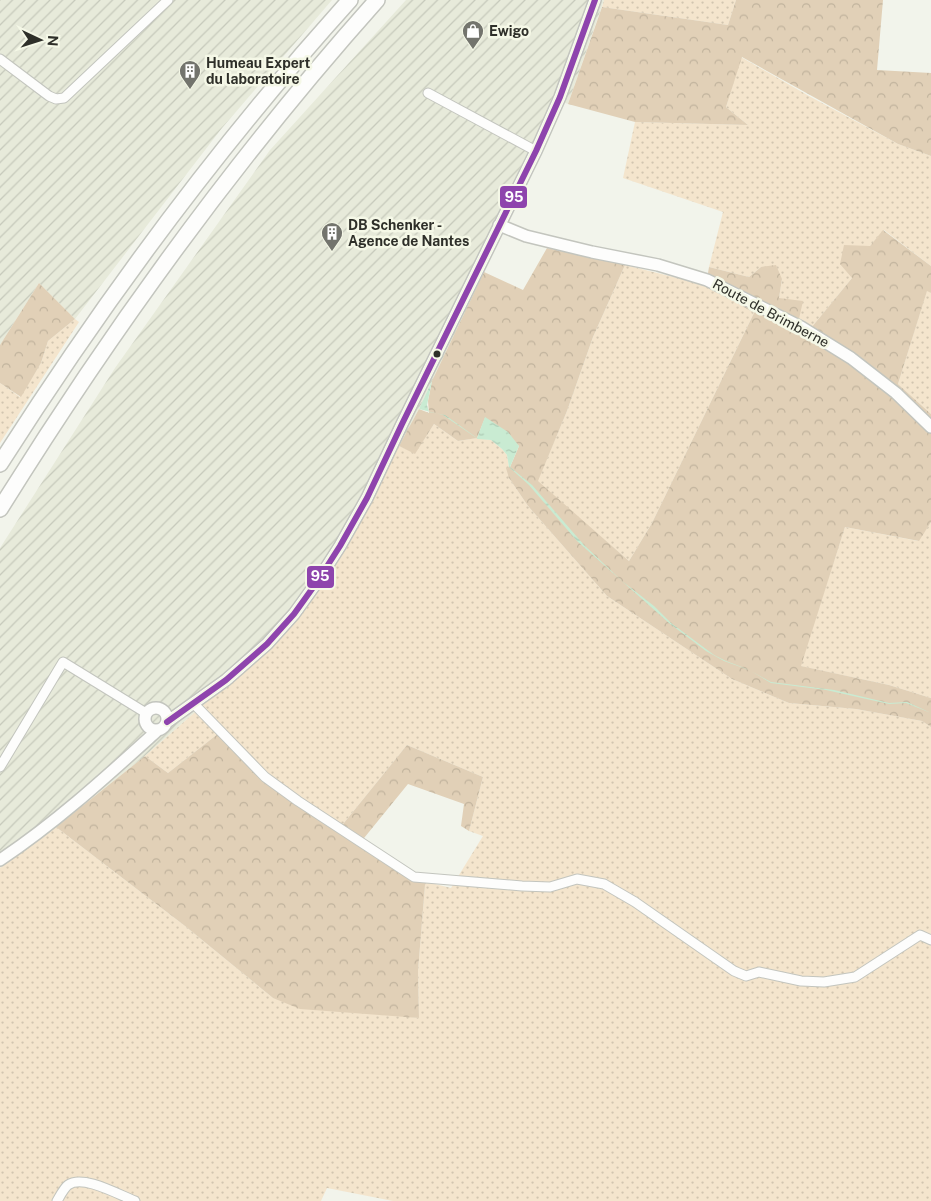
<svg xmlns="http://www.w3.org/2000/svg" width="931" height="1201" viewBox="0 0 931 1201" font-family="'Public Sans',sans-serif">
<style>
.industrial{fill:url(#industrial-furrows)}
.grass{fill:url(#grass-dots)}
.forest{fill:url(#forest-crowns)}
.water{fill:url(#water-ripples)}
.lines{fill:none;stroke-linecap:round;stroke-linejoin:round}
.street-casing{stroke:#c3c5be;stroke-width:11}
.secondary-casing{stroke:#c3c5be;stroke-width:14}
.highway-casing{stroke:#c3c5be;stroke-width:18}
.street{stroke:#fdfdfc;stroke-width:9}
.secondary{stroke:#fdfdfc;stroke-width:11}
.highway{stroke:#fdfdfc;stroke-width:15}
.bus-1-casing{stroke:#f5f8e7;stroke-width:10}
.bus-1{stroke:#8e44ad;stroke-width:6}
.bus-dot{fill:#2e2f29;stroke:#f5f8e7;stroke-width:2}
.labels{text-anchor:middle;stroke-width:5;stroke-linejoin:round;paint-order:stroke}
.poi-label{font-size:14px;font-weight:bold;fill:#2e2f29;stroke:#f5f8e7;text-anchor:start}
.street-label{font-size:14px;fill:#2e2f29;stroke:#f5f8e7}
.line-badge{stroke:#f5f8e7;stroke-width:2}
.badge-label{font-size:14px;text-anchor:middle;font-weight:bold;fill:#fff}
</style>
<defs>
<pattern id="industrial-furrows" width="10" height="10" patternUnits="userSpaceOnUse" patternTransform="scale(1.25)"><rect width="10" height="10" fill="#e7eada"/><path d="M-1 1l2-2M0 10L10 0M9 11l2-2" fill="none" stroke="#c6c9bb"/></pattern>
<pattern id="grass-dots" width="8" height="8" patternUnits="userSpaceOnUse" patternTransform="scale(1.25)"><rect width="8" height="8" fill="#f4e5cd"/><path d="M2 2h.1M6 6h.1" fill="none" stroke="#d2c5b0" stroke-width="1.8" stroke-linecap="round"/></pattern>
<pattern id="forest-crowns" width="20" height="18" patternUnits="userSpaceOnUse" patternTransform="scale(1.25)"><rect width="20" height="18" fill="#e1d0b7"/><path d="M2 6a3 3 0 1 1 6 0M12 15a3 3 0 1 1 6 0" fill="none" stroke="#c1b39d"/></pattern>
<pattern id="water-ripples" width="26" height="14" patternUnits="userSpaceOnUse" patternTransform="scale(1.25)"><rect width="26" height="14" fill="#c9ebd2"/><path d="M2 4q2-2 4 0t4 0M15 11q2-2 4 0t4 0" fill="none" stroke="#adcab4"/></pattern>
</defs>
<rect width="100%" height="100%" fill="#f2f4eb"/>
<path class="industrial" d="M0,0H332L222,128L75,319L39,283L0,345Z
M406,0H604L568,104L552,98L548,110L473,266L484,272L419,409L354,534L307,603L234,678L145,756L56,827L0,868V548L115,368L270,150Z"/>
<path class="grass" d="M604,0H736L728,25L602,7Z
M741,57L809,96L898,144L931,156V266L884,230L870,246H844L852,278L811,328L799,319L779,298L782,279L761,267L749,277L709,267L723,212L623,178L635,122L748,125L726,107Z
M625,265L706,285L754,313L652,523L629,561L537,482L567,411L593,337Z
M927,290L931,293V414L898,384Z
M75,319L79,322L0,443V383L20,397L41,363L48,341Z
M434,424L458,441L476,438L491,440L502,449L507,455L509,467V478L528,506L607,596L732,679L789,703L856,709L922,721L931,727V1201H393L327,1188L321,1201H0V868L56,827L185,926L273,998L419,1018L418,971L425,885L427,882L451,888L483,836L469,831L483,777L407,745L339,829L264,779L219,733L168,773L145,756L234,678L307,603L354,534L399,446L415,453Z
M931,522V698L889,685L800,666L845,527L918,541Z"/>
<path class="forest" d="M736,0H883L877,70L931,73V156L898,144L742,57L726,107L748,125L635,122L568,104L602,7L728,25Z
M883,230L931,266V293L927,291L898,384L931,414V522L919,541L845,527L801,666L889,685L931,698V727L922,721L856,709L789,703L732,679L607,596L528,506L509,478L506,468L510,467L519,446L485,418L477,438L458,441L434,424L415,454L399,446L419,409L429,413L428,401L432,381L484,272L523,290L547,248L625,265L593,337L567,411L538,481L629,561L652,523L754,313L706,285L709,267L749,277L761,267L776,265L782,279L779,298L803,301L799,319L811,328L852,278L840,264L844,245L870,246Z
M39,283L75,319L48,341L41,363L21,397L0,383V345Z
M219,733L264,779L339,829L407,745L483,777L469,831L461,826L464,804L408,784L360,843L427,882L425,885L418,971L419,1018L300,1009L273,998L185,926L56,827L145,756L168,773Z"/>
<path class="water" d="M432,381L427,405L429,412L445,415L477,438L485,417L508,432L519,446L510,467L532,485L584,545L622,581L654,606L671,623L714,655L726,661L747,669L771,682L834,690L889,703L907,702L931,713L906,703L889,704L826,690L771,683L749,670L724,661L706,651L669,623L577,541L529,485L509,467L507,455L502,449L491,440L478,439L443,415L419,409Z"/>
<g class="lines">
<g class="street-casing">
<path id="street" d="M0,59L49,96L56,99L64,98L168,0
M428,93L536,151
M194,704L265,777L298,801L414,877L522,886L550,887L577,879L604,884L635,902L734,971L746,976L759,972L801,981L824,982L855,977L920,935L931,940
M0,767L63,662L146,713
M57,1201C60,1196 64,1188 68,1185C83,1174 119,1195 135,1201"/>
</g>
<g class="secondary-casing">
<path id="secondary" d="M499,225L526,236L592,252L658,265L707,280L801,327L851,358L896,393L931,427
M145 719a11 11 0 1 1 22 0a11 11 0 1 1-22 0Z
M167,722L226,680L267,644L294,614L317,582L340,546L367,498L402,424L536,151L560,97L595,0
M0,860C57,822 107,776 158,730"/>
</g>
<g class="highway-casing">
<path id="highway" d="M0,464C105,299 219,145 350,0
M0,509C112,329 236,158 377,0"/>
</g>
<use href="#street" class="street"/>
<use href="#secondary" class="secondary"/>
<use href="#highway" class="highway"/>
<g class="bus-1-casing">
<path id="bus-1" d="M167,722L226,680L267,644L294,614L317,582L340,546L367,498L402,424L536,151L560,97L595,0"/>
</g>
<use href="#bus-1" class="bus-1"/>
</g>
<defs>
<g id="shop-pin" transform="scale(1.125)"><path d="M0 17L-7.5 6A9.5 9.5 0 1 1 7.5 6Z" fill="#73746d" stroke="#f5f8e7"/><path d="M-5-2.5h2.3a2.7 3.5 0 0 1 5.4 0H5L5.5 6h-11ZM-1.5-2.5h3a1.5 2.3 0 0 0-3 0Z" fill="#fff"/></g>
<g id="building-pin" transform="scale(1.125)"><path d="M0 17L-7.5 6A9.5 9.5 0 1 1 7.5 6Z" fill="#73746d" stroke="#f5f8e7"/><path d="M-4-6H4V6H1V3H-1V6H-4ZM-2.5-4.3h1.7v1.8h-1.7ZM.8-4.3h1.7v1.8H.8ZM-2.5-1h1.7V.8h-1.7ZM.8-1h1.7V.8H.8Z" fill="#fff"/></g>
</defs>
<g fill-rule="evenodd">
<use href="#shop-pin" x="473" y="31"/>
<use href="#building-pin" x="190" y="71"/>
<use href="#building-pin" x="332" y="233"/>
</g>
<circle class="bus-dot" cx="437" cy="354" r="4.5"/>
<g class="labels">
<g class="poi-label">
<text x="489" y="36">Ewigo</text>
<text x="206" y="68">Humeau Expert<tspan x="206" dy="16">du laboratoire</tspan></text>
<text x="348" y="230">DB Schenker -<tspan x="348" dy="16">Agence de Nantes</tspan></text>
</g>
<g class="street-label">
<text transform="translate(771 313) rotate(28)" y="5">Route de Brimberne</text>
</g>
</g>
<g class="line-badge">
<rect x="499" y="185" width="29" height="24" rx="5" fill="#8e44ad"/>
<rect x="306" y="565" width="29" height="24" rx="5" fill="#8e44ad"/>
</g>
<g class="badge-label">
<text x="514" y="202">95</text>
<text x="320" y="581">95</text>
</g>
<g transform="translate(40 40) rotate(94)" stroke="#f5f8e7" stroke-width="4" paint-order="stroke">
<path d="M0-4L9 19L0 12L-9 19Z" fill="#2e2f29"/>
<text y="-8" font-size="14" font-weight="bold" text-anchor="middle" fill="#2e2f29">N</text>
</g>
</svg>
